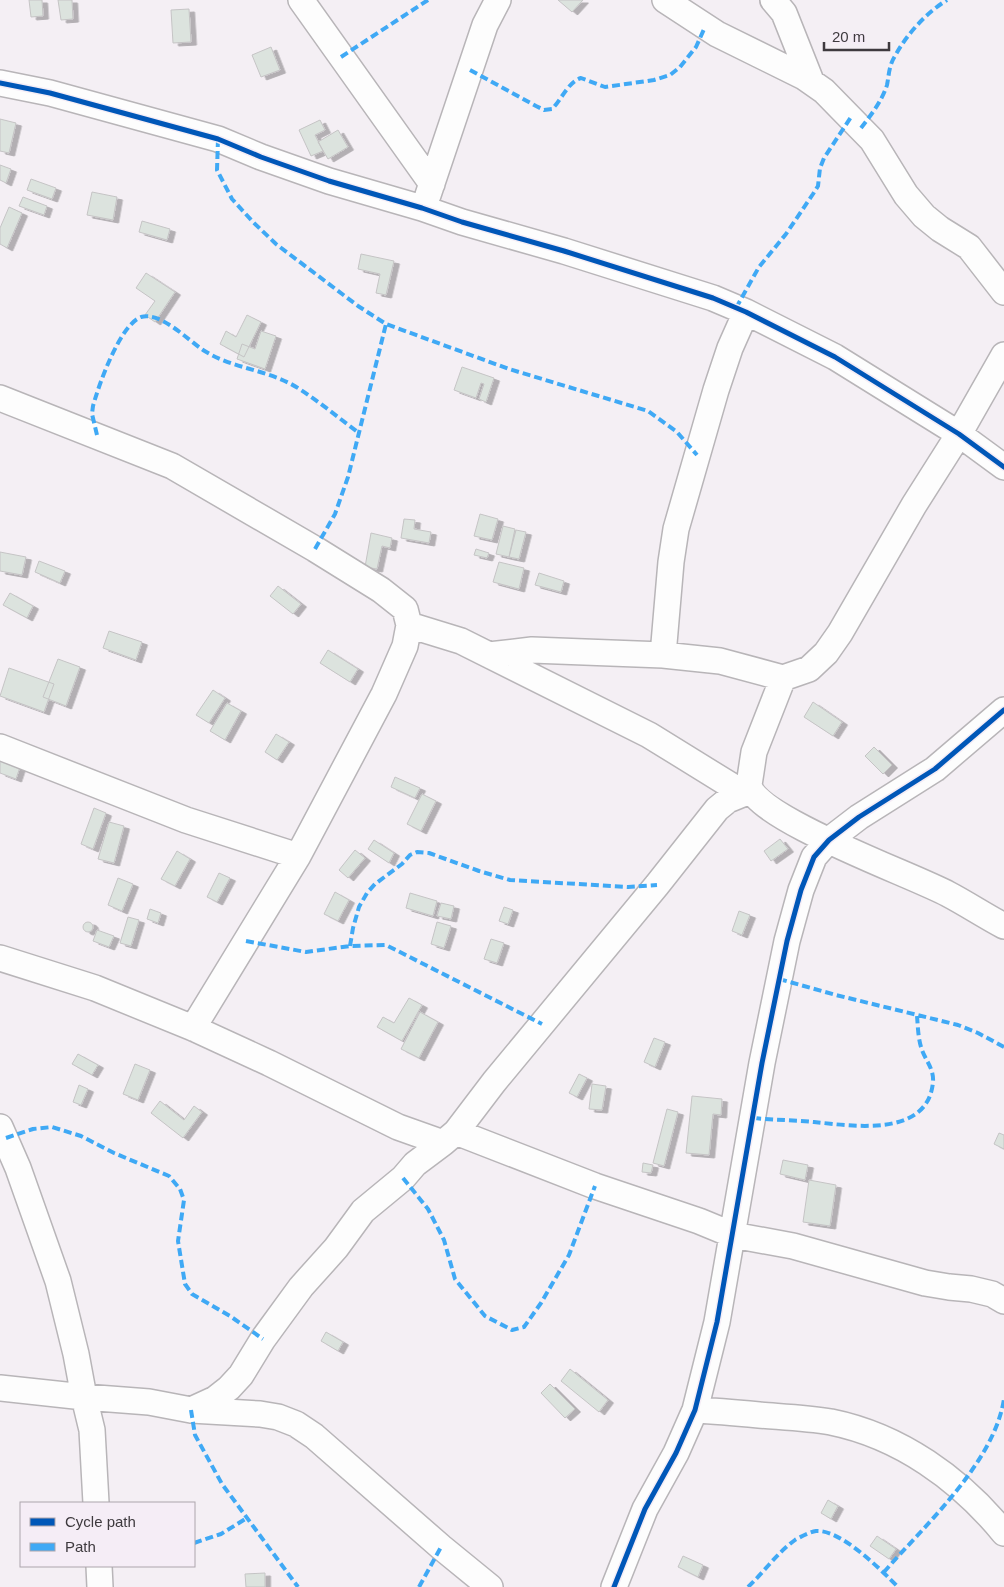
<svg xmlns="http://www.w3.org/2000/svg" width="1004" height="1587" viewBox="0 0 1004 1587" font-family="Helvetica,sans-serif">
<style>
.building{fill:#dce3de;stroke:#c5c4c5;filter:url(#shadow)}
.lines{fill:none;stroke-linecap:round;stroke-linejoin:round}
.street-casing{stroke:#b8b5b8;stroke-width:28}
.street{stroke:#fdfdfd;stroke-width:25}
.quiet{stroke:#3fa9f5;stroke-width:4;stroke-dasharray:8 4;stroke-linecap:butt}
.cycleway-casing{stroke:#f5edf6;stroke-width:8}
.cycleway{stroke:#0057b8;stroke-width:5}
</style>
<defs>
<filter id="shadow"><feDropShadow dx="5.5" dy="3" stdDeviation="0" flood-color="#0004"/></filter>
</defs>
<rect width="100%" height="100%" fill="#f4eff4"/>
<path class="building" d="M29,0H42L43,16L31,17Z
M58,0H72L73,19L61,20Z
M558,0H583L572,12Z
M189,9L191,42L173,43L171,10Z
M271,47L280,70L261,77L252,55Z
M0,119L16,123L9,153L0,151Z
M320,120L325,130L315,135L323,151L311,156L299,130Z
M338,130L348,147L328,159L318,142Z
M0,165L11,169L6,183L0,180Z
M31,179L56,188L52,199L27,190Z
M92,192L117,197L113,220L87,215Z
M23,197L47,206L44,215L19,206Z
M9,207L22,213L7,248L0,244V228Z
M142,221L170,229L167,240L139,232Z
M361,254L394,261L386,295L376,293L380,274L358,269Z
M146,273L175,292L155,322L145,315L155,301L136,288Z
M247,315L261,322L244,357L220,344L226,331L236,337Z
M261,331L276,336L265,369L237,359L242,344L255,349Z
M462,367L494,378L486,402L479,399L484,384L481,383L476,398L454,390Z
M480,514L498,519L492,540L474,536Z
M404,519L415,520L414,529L431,532L429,543L401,538Z
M503,526L515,529L509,557L496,554Z
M516,530L526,532L519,559L509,557Z
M371,533L392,538L390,548L382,546L377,569L365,567Z
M476,549L489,553L487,558L474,555Z
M0,552L26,557L22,575L0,571Z
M39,561L65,571L60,583L35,572Z
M499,562L524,568L519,589L493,582Z
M539,573L564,581L561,592L535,585Z
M278,586L301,604L293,614L270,596Z
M10,593L33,606L27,618L3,605Z
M109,631L142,642L136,660L103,648Z
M328,650L358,669L350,682L320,663Z
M58,659L80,667L66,706L43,697Z
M9,668L54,684L44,712L0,696Z
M213,690L225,698L209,723L196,715Z
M813,702L842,722L833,736L804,717Z
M227,703L241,711L225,740L210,731Z
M276,734L289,742L277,760L265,752Z
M874,747L892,765L883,774L865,756Z
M0,760L20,767L16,779L0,773Z
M395,777L420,788L415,798L391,787Z
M422,794L436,801L421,831L407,824Z
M94,808L106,813L93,849L81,844Z
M109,822L124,826L114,863L98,859Z
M780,839L788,849L771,861L764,851Z
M374,840L394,853L389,863L368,849Z
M355,850L365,858L348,878L339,870Z
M177,851L190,859L175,886L161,879Z
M219,873L230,878L217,902L207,897Z
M118,878L133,884L122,911L108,905Z
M335,892L349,900L338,921L324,914Z
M410,893L437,901L433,916L406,908Z
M441,903L454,906L451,919L437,916Z
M504,907L513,910L508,924L499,921Z
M150,909L161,913L158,923L147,919Z
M739,911L750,915L742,935L732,931Z
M128,917L139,920L131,946L120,943Z
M437,922L451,926L444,948L431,944Z
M83 927a5 5 0 1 1 10 0a5 5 0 1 1-10 0Z
M97,930L114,936L109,947L93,941Z
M491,939L504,943L497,963L484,959Z
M409,998L422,1005L402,1041L377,1027L383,1017L394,1023Z
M420,1012L438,1022L419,1058L401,1049Z
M654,1038L665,1042L655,1067L644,1062Z
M78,1054L98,1065L92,1075L72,1064Z
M135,1064L150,1070L138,1100L123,1094Z
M579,1074L587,1078L577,1097L569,1093Z
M592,1084L606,1086L602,1110L589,1109Z
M79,1085L88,1089L81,1105L73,1102Z
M692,1096L722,1099L721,1115L713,1114L709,1155L686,1153Z
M160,1101L184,1120L194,1106L202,1112L183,1138L151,1113Z
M667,1109L678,1112L664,1166L653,1163Z
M999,1133L1004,1135V1149L994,1144Z
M783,1160L808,1165L805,1180L780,1174Z
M643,1163L653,1165L651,1173L642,1172Z
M809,1180L836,1185L830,1226L803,1222Z
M326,1332L343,1342L338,1351L321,1341Z
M570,1369L608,1400L599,1412L561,1381Z
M550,1384L575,1409L565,1418L541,1393Z
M828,1500L838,1506L831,1519L821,1513Z
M877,1536L896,1549L889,1559L870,1546Z
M683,1556L703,1565L698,1577L678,1567Z
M265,1573V1587H246L245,1574Z"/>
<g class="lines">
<g class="street-casing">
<path id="street" d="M301,0L432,184
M665,0L717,34L804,77L824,91L872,140L906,195L924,216L940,229L969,247L1004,292
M773,0L784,13L811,81
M0,83L50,93L218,139L261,157L329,181L422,208L462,222L564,251L713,298L746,312L835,357L959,434L1004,467
M428,195L485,25L498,0
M0,398L172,466L315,549L381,590L405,609L409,625L405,646L384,694L298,856L193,1028
M409,625L461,641L649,735L743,793
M489,655L532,650L663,655L720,661L783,678L809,669L826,653L840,633L914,505L959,434L1004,355
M663,655L671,562L676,529L716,390L730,348L746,312
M783,678L754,752L749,785C756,819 913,875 948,894C967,904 985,916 1004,926
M0,747L186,820L298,856
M0,958L95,988L193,1028L269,1063L398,1127L443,1143L456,1132L494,1082L657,885L717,809L728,800L750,791
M0,1127L18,1168L58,1281L76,1354L84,1397L92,1430L96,1503
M456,1132L595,1186L699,1221L733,1235L793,1246L925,1283L949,1287L971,1289L992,1294L1004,1301
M0,1388L84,1397L149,1402L191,1410L260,1414L278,1417L296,1424L314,1436L441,1547L490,1587
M191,1410L215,1399L229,1388L241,1375L263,1339L301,1287L336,1248L363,1211L403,1178L415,1164L443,1143
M695,1410C716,1411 738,1413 759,1415C783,1417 807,1418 831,1422C900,1436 960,1479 1004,1533
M99,1566L100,1587
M614,1587L645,1509L676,1453L695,1410L717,1322L762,1063L787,941L801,890L814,857L829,840L859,817L935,769L1004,710"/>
</g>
<use href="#street" class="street"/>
<path class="quiet" d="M341,57L428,0
M470,70L536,106L544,110L552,109C562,99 568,82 581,78L605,87L654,80L670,75L680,67L696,47L705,27
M861,128C871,115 882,101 887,85C889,75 889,65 895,56C907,34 926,13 947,0
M218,139L217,170L232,199L253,222L276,244L358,306L386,324L509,369L648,411L677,432L697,455
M736,308L759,267L786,234L813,194L818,186L820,168L824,158L851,117
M97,435L92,414L93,406C99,384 120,325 141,317C160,311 188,340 203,350C234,370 270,369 301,390C321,403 340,419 359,433
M315,549L335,514L348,477L386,324
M246,941L306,952L350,946L386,945L542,1024
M350,946L353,928L359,907L367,893L375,884L402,864L410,855L417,852L429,853L479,871L510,880L628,887L657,885
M779,979L836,995L958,1025L978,1033L1004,1047
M753,1118C774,1120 794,1120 814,1122C853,1126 928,1138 933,1082C934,1069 926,1061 922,1050C918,1039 918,1027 917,1016
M6,1138L33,1129L52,1127L81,1136L114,1153L169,1176L180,1189L184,1200L178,1241L185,1284L192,1294L230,1316L263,1339
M403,1178L428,1209L444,1240L455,1279L485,1316L512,1330L524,1327L541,1303L569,1255L595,1186
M191,1410L195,1435L222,1484L298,1587
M194,1543L221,1534L247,1518
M884,1572C925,1525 994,1463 1004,1399
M419,1587L441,1547
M748,1587C764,1572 777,1553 795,1540C800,1537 810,1532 816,1531C841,1529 882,1571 898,1587"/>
<g class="cycleway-casing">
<path id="cycleway" d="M0,83L50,93L218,139L261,157L329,181L422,208L462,222L564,251L713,298L746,312L835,357L959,434L1004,467
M614,1587L645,1509L676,1453L695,1410L717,1322L762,1063L787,941L801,890L814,857L829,840L859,817L935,769L1004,710"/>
</g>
<use href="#cycleway" class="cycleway"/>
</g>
<rect x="20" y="1502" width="175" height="65" fill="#f5edf6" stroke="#aca5ac"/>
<rect x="30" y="1518" width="25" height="8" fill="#0057b8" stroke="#aca5ac"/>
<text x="65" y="1527" font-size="15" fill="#3e3a3e">Cycle path</text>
<rect x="30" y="1543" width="25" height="8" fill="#3fa9f5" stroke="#aca5ac"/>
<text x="65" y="1552" font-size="15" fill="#3e3a3e">Path</text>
<path d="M824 42v8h65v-8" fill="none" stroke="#3e3a3e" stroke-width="2.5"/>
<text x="832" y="42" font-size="15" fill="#3e3a3e" stroke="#f5edf6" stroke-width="4" paint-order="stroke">20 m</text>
</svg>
